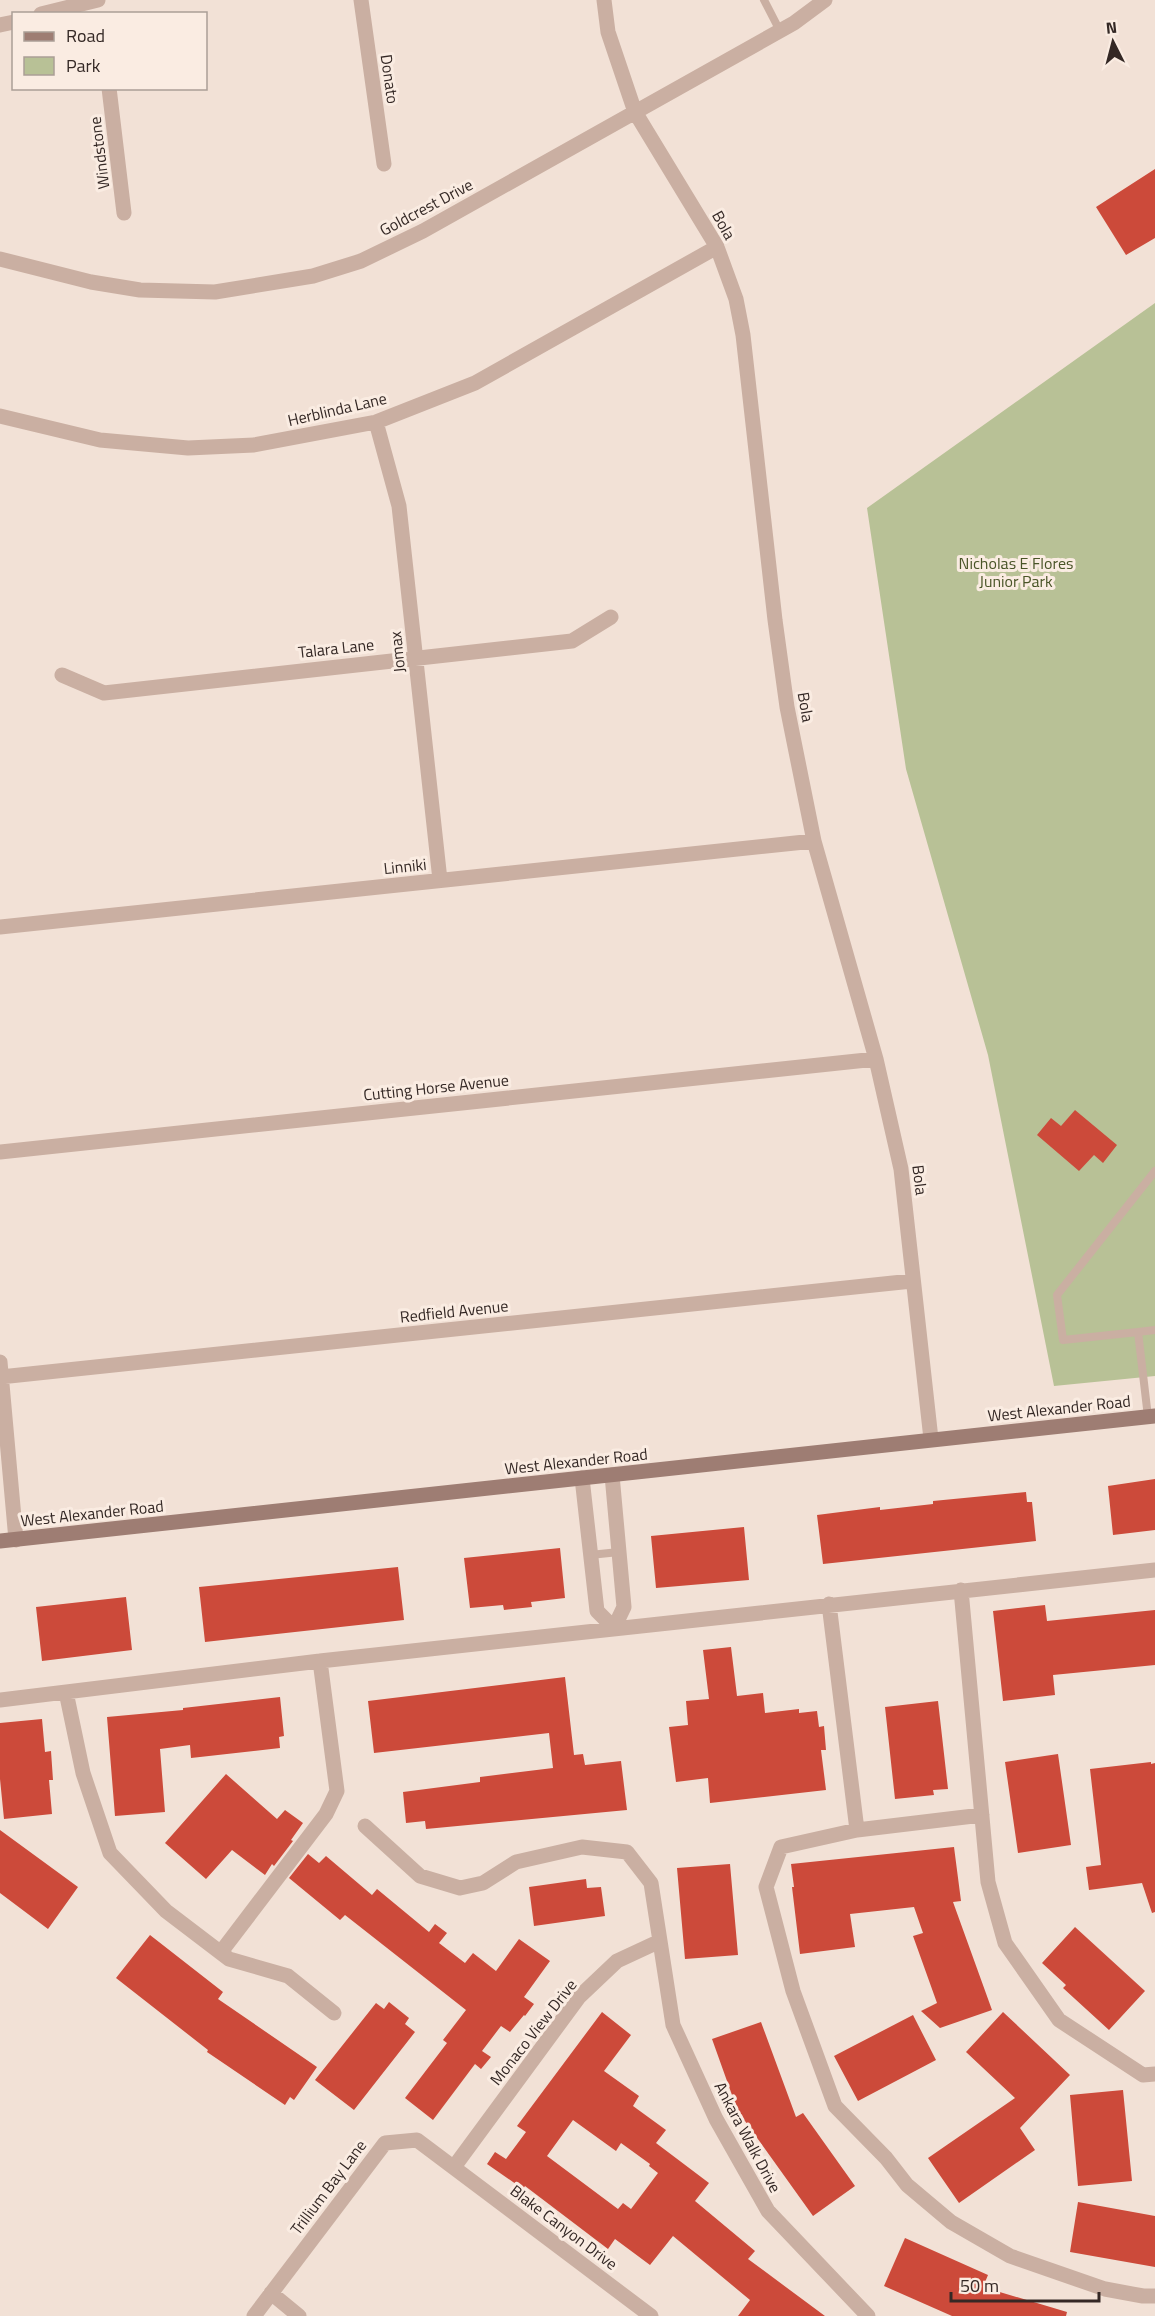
<svg xmlns="http://www.w3.org/2000/svg" width="1155" height="2316" viewBox="0 0 1155 2316" font-family="'Titillium Web',sans-serif">
<style>
.green{fill:#b8c196}
.building{fill:#cc4a3a;fill-rule:evenodd}
.lines{fill:none;stroke-linecap:round;stroke-linejoin:round}
.service{stroke:#caafa2;stroke-width:8}
.minor{stroke:#caafa2;stroke-width:15}
.secondary{stroke:#9e7d73;stroke-width:15}
.labels{text-anchor:middle;stroke-width:6;stroke-linejoin:round;paint-order:stroke}
.street-label{font-size:16px;fill:#342825;stroke:#faece2}
.park-label{font-size:16px;fill:#495427;stroke:#faece2}
</style>
<rect width="100%" height="100%" fill="#f2e1d6"/>
<path class="green" d="M1155,303V1376L1054,1386L988,1055L906,769L867,508Z"/>
<path class="building" d="M1155,169V238L1126,255L1096,207Z
M1075,1110L1117,1145L1103,1163L1094,1155L1079,1171L1037,1135L1051,1118L1061,1126Z
M1155,1479V1530L1113,1535L1108,1486Z
M1026,1492L1027,1502H1032L1036,1541L823,1564L817,1515L880,1507V1510L933,1504V1501Z
M744,1527L749,1580L656,1588L651,1536Z
M560,1548L565,1598L531,1602L532,1607L504,1610L503,1605L470,1608L464,1558Z
M398,1567L404,1620L205,1642L199,1587Z
M126,1597L132,1650L42,1661L36,1607Z
M1045,1605L1047,1621L1155,1610V1665L1053,1675L1055,1695L1003,1701L993,1611Z
M731,1647L737,1696L763,1693L765,1713L799,1709V1713L817,1711L819,1727L824,1726L826,1750H821L826,1790L710,1803L708,1778L676,1782L669,1727L688,1725L686,1701L709,1699L703,1650Z
M565,1677L574,1755L583,1754L585,1765L621,1761L627,1810L426,1829L425,1821L406,1823L403,1792L480,1782V1777L553,1768L549,1733L374,1753L368,1701Z
M280,1697L284,1736L279,1737L280,1748L191,1758L190,1745L160,1749L165,1812L115,1816L107,1717L183,1710V1708Z
M938,1701L948,1789L933,1790L934,1795L895,1799L885,1707Z
M42,1719L45,1752L51,1751L53,1780H49L52,1814L4,1819L0,1779V1723Z
M1058,1754L1071,1845L1018,1853L1005,1762Z
M1151,1762V1764L1155,1763V1912L1152,1913L1142,1883L1089,1890L1086,1867L1101,1865L1090,1769Z
M226,1774L277,1819L285,1810L303,1823L291,1840L293,1841L274,1866L272,1864L265,1875L232,1850L206,1879L165,1843Z
M0,1830L78,1887L48,1929L0,1893Z
M954,1847L961,1901L953,1902L992,2010L940,2028L921,2011L937,2003L913,1936L923,1933L914,1907L850,1914L855,1947L800,1954L792,1887H794L791,1864Z
M308,1854L319,1863L326,1856L372,1895L377,1889L429,1932L435,1924L447,1933L439,1943L465,1963L473,1953L496,1971L519,1939L550,1961L524,1997L534,2004L525,2016L524,2015L510,2032L501,2026L482,2051L491,2057L481,2069L475,2064L433,2120L405,2098L447,2043L443,2040L466,2010L345,1915L340,1920L289,1878Z
M730,1864L738,1955L685,1959L677,1868Z
M586,1879L587,1888L601,1887L605,1916L534,1926L529,1887Z
M1075,1927L1145,1991L1109,2030L1063,1988L1066,1985L1042,1963Z
M150,1935L223,1992L218,1999L317,2067L294,2100L290,2097L285,2105L207,2052L208,2050L116,1978Z
M389,2002L409,2018L405,2024L415,2032L354,2110L315,2080L376,2003L384,2009Z
M602,2012L631,2035L604,2071L639,2096L633,2106L666,2130L656,2143L709,2183L695,2201L755,2251L748,2259L825,2316H738L750,2300L673,2236L650,2265L615,2239L608,2249L525,2186L523,2189L487,2164L495,2152L506,2159L526,2132L517,2126ZM573,2120L616,2151L621,2143L650,2164L649,2166L658,2173L631,2209L623,2203L618,2209L547,2156Z
M1003,2012L1070,2075L1020,2128L1035,2150L959,2203L928,2158L1015,2098L966,2052Z
M913,2015L936,2060L858,2101L834,2056Z
M761,2022L796,2117L803,2113L855,2186L813,2216L745,2121L742,2123L712,2039Z
M1123,2090L1132,2181L1078,2186L1070,2095Z
M1078,2202L1155,2216V2267L1070,2252Z
M905,2238L988,2275L983,2287L1067,2312L1066,2316H952L884,2286Z"/>
<g class="lines">
<path class="service" d="M764,0L780,31
M1138,1332L1155,1330
M1148,1417L1138,1332L1063,1340L1057,1295L1155,1171
M590,1555L619,1552"/>
<path class="minor" d="M361,0L384,164
M604,0L608,32L635,112L717,247L736,299L743,335L775,620L787,707L814,841L876,1059L901,1169L931,1439
M41,14L98,0
M0,25L14,22
M109,88L124,213
M0,259L91,282L140,290L215,292L313,276L361,261L423,231L794,23L825,0
M0,416L100,440L188,448L254,445L376,422L475,383L717,247
M376,422L399,506L440,880
M62,675L104,693L572,641L611,617
M0,927L814,841
M0,1152L876,1059
M0,1362L16,1540
M0,1377L912,1281
M582,1478L597,1611L614,1628L624,1607L612,1475
M961,1590L988,1882L1005,1943L1059,2020L1143,2075L1155,2074
M829,1604L857,1830
M66,1692L83,1773L110,1853L166,1911L229,1959L288,1976L334,2013
M0,1700L320,1661L1155,1570
M982,1815L857,1830L781,1847L766,1887L793,1991L835,2106L886,2158L907,2185L951,2222L1010,2256L1105,2289L1143,2296H1155
M365,1826L420,1876L460,1888L483,1883L516,1862L582,1847L627,1852L651,1883L673,2025L716,2119L768,2211L868,2316
M221,1952L326,1814L337,1791L320,1661
M454,2167L579,1997L617,1961L660,1941
M271,2293L299,2316
M254,2316L385,2143L417,2140L651,2316"/>
<path class="secondary" d="M0,1541L1155,1416"/>
</g>
<g class="labels">
<g class="street-label">
<text transform="translate(390 79) rotate(82)" y="6">Donato</text>
<text transform="translate(99 153) rotate(-97)" y="6">Windstone</text>
<text transform="translate(426 207) rotate(-28)" y="6">Goldcrest Drive</text>
<text transform="translate(724 225) rotate(61)" y="6">Bola</text>
<text transform="translate(337 409) rotate(-13)" y="6">Herblinda Lane</text>
<text transform="translate(336 648) rotate(-6)" y="6">Talara Lane</text>
<text transform="translate(397 652) rotate(-96)" y="6">Jomax</text>
<text transform="translate(806 707) rotate(80)" y="6">Bola</text>
<text transform="translate(405 866) rotate(-6)" y="6">Linniki</text>
<text transform="translate(436 1087) rotate(-6)" y="6">Cutting Horse Avenue</text>
<text transform="translate(920 1180) rotate(83)" y="6">Bola</text>
<text transform="translate(454 1311) rotate(-6)" y="6">Redfield Avenue</text>
<text transform="translate(1059 1408) rotate(-6)" y="6">West Alexander Road</text>
<text transform="translate(576 1461) rotate(-6)" y="6">West Alexander Road</text>
<text transform="translate(92 1513) rotate(-6)" y="6">West Alexander Road</text>
<text transform="translate(533 2032) rotate(-52)" y="6">Monaco View Drive</text>
<text transform="translate(748 2137) rotate(62)" y="6">Ankara Walk Drive</text>
<text transform="translate(328 2187) rotate(-53)" y="6">Trillium Bay Lane</text>
<text transform="translate(564 2227) rotate(37)" y="6">Blake Canyon Drive</text>
</g>
<g class="park-label">
<text x="1016" y="569">Nicholas E Flores<tspan x="1016" dy="18">Junior Park</tspan></text>
</g>
</g>
<rect x="12" y="12" width="195" height="78" fill="#faece2" stroke="#ab9e96" stroke-width="1.5"/>
<rect x="24" y="32" width="30" height="9" fill="#9e7d73" stroke="#ab9e96" stroke-width="1.5"/>
<text x="66" y="42" font-size="18" fill="#342825">Road</text>
<rect x="24" y="57" width="30" height="18" fill="#b8c196" stroke="#ab9e96" stroke-width="1.5"/>
<text x="66" y="72" font-size="18" fill="#342825">Park</text>
<g transform="translate(1113 42) rotate(354)" stroke="#faece2" stroke-width="4.5" paint-order="stroke">
<path d="M0-4.5L10 22L0 15L-10 22Z" fill="#342825"/>
<text y="-9" font-size="16" font-weight="bold" text-anchor="middle" fill="#342825">N</text>
</g>
<path d="M951 2292v9h148v-9" fill="none" stroke="#342825" stroke-width="3"/>
<text x="960" y="2292" font-size="18" fill="#342825" stroke="#faece2" stroke-width="4.5" paint-order="stroke">50 m</text>
</svg>
